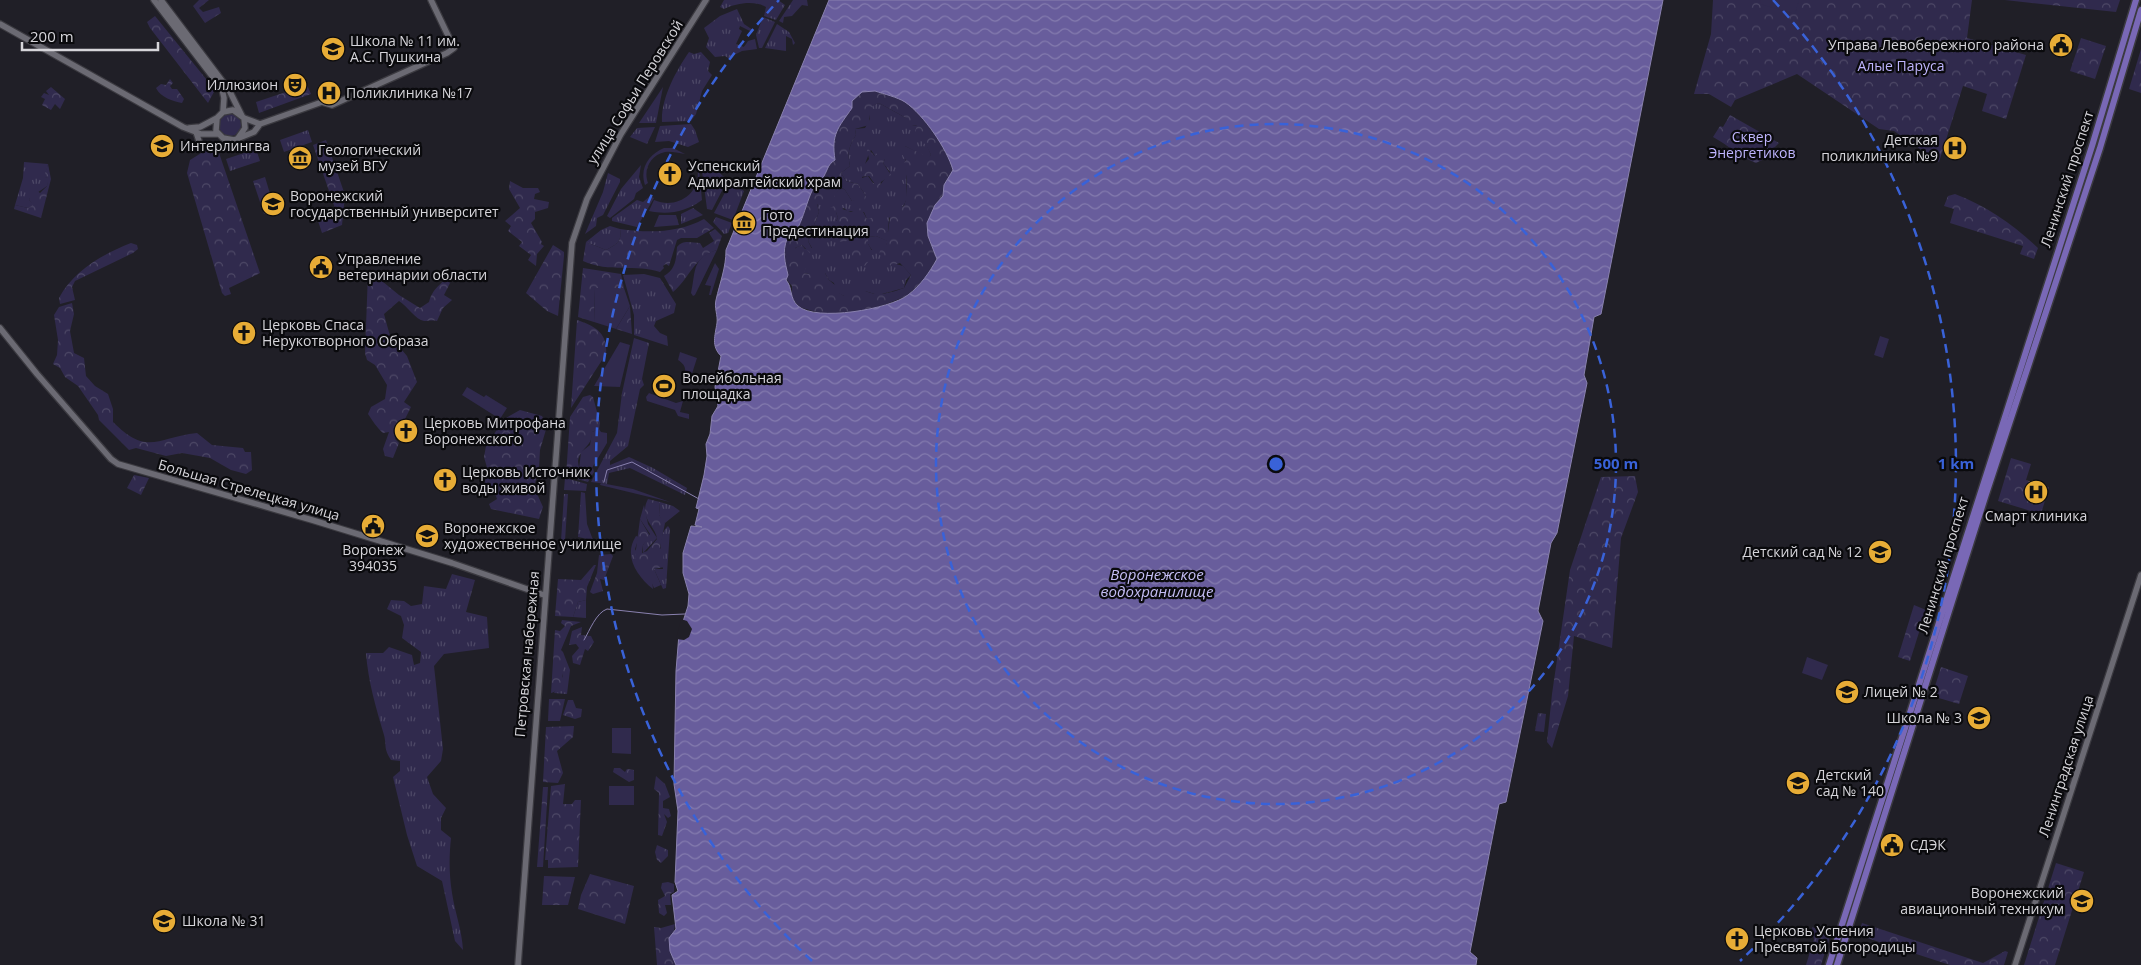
<svg xmlns="http://www.w3.org/2000/svg" width="2141" height="965" viewBox="0 0 2141 965" font-family="'Open Sans',sans-serif">
<style>
.grass{fill:url(#grass-tufts);fill-rule:evenodd}
.forest{fill:url(#forest-crowns);fill-rule:evenodd}
.garden{fill:#302a4d}
.water{fill:url(#water-waves);stroke:#8981af;fill-rule:evenodd}
.pier{fill:#201f27}
.lines{fill:none;stroke-linecap:round;stroke-linejoin:round}
.stream{stroke:#8981af;stroke-width:1}
.secondary-casing{stroke:#3b3a40;stroke-width:8}
.primary-casing{stroke:#3b3a40;stroke-width:9}
.secondary{stroke:#6b6a73;stroke-width:5.5}
.primary{stroke:#7968b6;stroke-width:6}
.ring{fill:none;stroke:#3962d8;stroke-width:2.5;stroke-dasharray:9 6}
.labels{text-anchor:middle;stroke-width:4.5;stroke-linejoin:round;paint-order:stroke}
.poi-label{font-size:14px;fill:#d6d5da;stroke:#0a0a0d;text-anchor:start}
.park-label{font-size:14px;fill:#bfb5fe;stroke:#0a0a0d}
.street-label{font-size:14px;fill:#d6d5da;stroke:#0a0a0d}
.water-label{font-size:15px;font-style:italic;fill:#c4bdf4;stroke:#0a0a0d}
.centre{fill:#3962d8;stroke:#0a0a0d;stroke-width:2.5}
.ring-label{font-size:15px;text-anchor:middle;font-weight:bold;fill:#3962d8;stroke:#0a0a0d;stroke-width:4.5;stroke-linejoin:round;paint-order:stroke}
</style>
<defs>
<pattern id="grass-tufts" width="24" height="20" patternUnits="userSpaceOnUse" patternTransform="scale(1.25)"><rect width="24" height="20" fill="#302a4d"/><path d="M3 7l-1-3M5 7V3M7 7l1-3M15 17l-1-3M17 17v-4M19 17l1-3" fill="none" stroke="#4d4866"/></pattern>
<pattern id="forest-crowns" width="20" height="18" patternUnits="userSpaceOnUse" patternTransform="scale(1.25)"><rect width="20" height="18" fill="#302a4d"/><path d="M2 6a3 3 0 1 1 6 0M12 15a3 3 0 1 1 6 0" fill="none" stroke="#4d4866"/></pattern>
<pattern id="water-waves" width="16" height="10" patternUnits="userSpaceOnUse" patternTransform="scale(1.25)"><rect width="16" height="10" fill="#685d9c"/><path d="M0 5q4-4 8 0t8 0" fill="none" stroke="#847bae"/></pattern>
</defs>
<rect width="100%" height="100%" fill="#201f27"/>
<path class="grass" d="M724,0H778L785,5L776,20L764,16L766,7C755,0 736,3 724,9L720,7Z
M793,0H807L808,6L802,5L792,16L784,17L783,23L779,21Z
M737,9L744,24L753,30L752,32L740,26L739,29L742,31L736,44L744,47L748,41L755,39L757,49L742,51L728,58L725,56L715,57L706,47L709,38L704,28L720,16Z
M763,17L775,22L762,48H759L756,35Z
M777,24L789,32L795,43L793,45L792,39L786,36V51L765,48Z
M689,52L694,54L701,52L710,62L708,71L712,75L702,91L696,114L691,121L662,122C661,98 676,71 689,52Z
M663,87L656,123H639Z
M879,103L906,118L912,126L918,125L931,155L928,158L905,146L907,198L904,205L889,218L888,232L867,219L864,212L847,211L844,208L836,212L838,218L836,221L854,244V249L872,250L868,244V237L876,236L888,241L886,245L896,264L903,266L911,275L906,280L904,288L878,295L865,291L844,296L836,292L834,283L829,280L825,273L809,274L804,273V268L795,248L802,245L805,249L812,248L808,241L819,212L817,203C827,201 835,197 840,187L845,190L852,201L866,196L858,184L846,181L841,173L850,166C847,153 849,146 856,135L855,129L865,128L870,119L868,110L871,106ZM871,150L875,156L885,159L883,163L890,172L880,185L873,183L868,176L862,178C864,167 866,159 871,150Z
M219 125a11 11 0 1 1 22 0a11 11 0 1 1-22 0Z
M691,124L695,130L699,142L688,147L669,141L655,142L660,126Z
M655,127L647,144L630,137L637,128Z
M308,130L312,142L284,152L280,140Z
M664,148H673L685,154C678,153 671,151 665,152C650,155 643,170 648,183L645,185C639,167 650,154 664,148Z
M256,149L260,161L230,171L226,159Z
M706,160L725,178L726,183L712,210L707,209L701,163Z
M24,162L48,164L45,177L49,178L47,186L34,195L36,199L30,198L29,200L34,205L28,208L15,205L23,178Z
M641,165L639,177L643,188L636,193L634,199L610,218L607,216L621,189Z
M697,166L699,169L702,200C686,212 668,215 649,211L654,200C677,210 703,193 697,166Z
M608,173L620,179V182L603,215L597,218L596,226L585,234L603,192Z
M734,184L744,191L733,220L714,213L729,185Z
M650,196L654,198L637,227L612,221V218L637,200L643,202Z
M693,208L703,215L681,224V214Z
M659,215H676L679,225L654,227Z
M716,217L732,223L728,233L724,234L713,222Z
M610,226L620,229C622,242 617,244 606,250L586,242L601,230Z
M644,274L660,278L676,304L674,313L656,321L654,326L660,333L667,336L668,346L634,335V315L623,275Z
M634,338L649,343L642,379L644,385L640,389L628,446L610,461V465L629,457L653,468L687,488L685,495L630,468L609,473L607,484L591,482L617,433L622,393Z
M565,478L587,484L586,491L564,490Z
M581,492L585,493L587,524L593,540L578,537Z
M564,494H568L565,541H561Z
M660,502L673,506L680,511L665,523L663,522L659,515Z
M644,505L648,524L657,538L643,553V545L650,534L640,519Z
M668,526L670,529L666,588L663,589L654,569H663C661,555 657,536 668,526Z
M636,536L639,537L635,549L652,580L653,589C637,576 623,556 636,536Z
M452,574L475,580L466,612L487,617L489,648L444,654L434,666L443,749L441,761L427,777L433,794L446,808L441,818V830L451,838C449,857 449,874 452,893C455,913 462,930 463,950L455,941L442,881L417,866L407,835L393,777L400,771V761L391,760C383,747 387,747 384,735C376,708 368,681 366,653H383L389,647L412,655L414,665L420,663L421,652L402,638L404,625L401,616L387,609L391,600L404,601L411,606L422,604L424,586L446,589Z
M586,600V618L573,617L578,602Z
M563,652L570,670L567,694L554,693L563,676Z"/>
<path class="forest" d="M199,0H209L199,8L203,12L219,7L221,13L205,23L193,6Z
M1713,0H1972L1967,38L2026,55L2006,119L1982,111L1987,94L1963,86L1939,162L1894,131L1879,129L1797,74L1735,100L1731,107L1709,94H1694L1711,34Z
M2005,0H2120L2116,12Z
M155,16L215,90L208,103L150,28L147,22Z
M2081,38L2106,46L2095,79L2070,71Z
M2141,49V93L2129,89Z
M170,79L173,83L170,86L172,89H177L184,99L182,103C173,101 161,98 156,88L161,84L166,85Z
M307,85L311,94L259,113L256,102Z
M51,87L65,99L60,109L55,104L51,110L42,105L45,99L41,97L44,93L49,95L46,91Z
M875,91C884,94 897,97 905,102C925,116 946,148 953,170L944,185L943,196L935,205L928,236L937,259L925,279L907,296L884,305L863,311L823,314L799,307L792,298V286L786,279L784,246L787,239L798,229L807,202L816,183L823,177L829,163L835,160C831,134 838,128 852,108L851,101L862,92ZM879,103L906,118L907,127L917,125L914,135L926,145L931,155L928,157L905,146L901,147V153L906,160L904,163C907,177 909,193 904,206L891,210L888,232L874,217L867,219L861,208L851,212L834,206L830,208L831,211L836,212L838,218L833,226L832,240L843,242L850,240L854,249L850,253V265L865,266C871,258 875,253 868,244V237L876,236L887,241L886,245L881,248L879,254L891,266L900,263L911,275L904,288C890,293 875,298 862,289L853,293L849,290H846L844,296L836,291V286L829,280L822,268L809,274L804,273L808,263L803,251H798L795,248L802,245L810,253L813,251L808,241L819,212L817,204H824L826,201H831L841,187L845,190L852,201L865,200L866,196L858,184L846,181L841,173L850,166C847,153 849,146 856,135L855,129L869,125C871,113 865,108 879,103Z
M1730,115L1779,143L1762,160L1756,163C1740,157 1728,145 1713,137L1720,126L1723,127Z
M326,140L345,195L342,225L322,233L317,218L336,211L313,145Z
M211,147H217L260,273L229,288L231,294L225,296L222,293L187,173L190,160Z
M868,149L875,156L880,152L887,155L883,163L891,175L881,182L879,190L869,176L860,177L863,173L861,165H864L869,159L867,150Z
M48,164L51,179L41,218L14,209L15,205L28,208L33,205L29,200L30,197L35,198L29,190L32,187L40,193L47,186L48,178L44,177Z
M265,177L271,197L267,199L271,211L264,214L253,181Z
M510,181L523,188H538L540,192L535,194L534,199L549,202L548,208L535,212V219L531,223L542,242L541,244L544,246L537,254L536,266L528,260L531,255L519,246L522,242L508,231L511,226L505,221L520,208L509,189Z
M1955,194C1987,206 2014,225 2038,248L2034,259L2020,254L2023,246L1950,223L1954,209L1944,206L1948,196Z
M704,219L714,228L697,238H681L677,240L669,266L666,264L663,266L664,268L660,272C637,264 609,273 583,261L586,242L606,250C617,244 622,242 620,229C649,233 678,233 704,219Z
M715,229L722,236L717,250C693,258 690,278 673,292L664,276C676,269 676,259 677,247C683,239 692,243 700,243L703,248L714,241L709,233Z
M131,243L137,245L138,249L133,253L75,281L72,287L75,300L60,304L59,298C73,271 103,254 131,243Z
M553,245L564,252V256L558,316L547,311L526,293Z
M583,268L621,274L624,288L595,289L594,322L578,317Z
M452,270L456,271L444,295L452,300L443,308L437,321C432,320 429,321 424,321C416,320 407,306 399,301L384,314L390,336L407,356L417,382L404,402L411,407L395,439L399,443L393,458L385,456L383,449L389,432L383,433C377,428 372,420 368,414L371,407L385,399L387,385L375,365L367,360L365,353L368,273L371,272L399,295L420,308L429,302C433,286 445,283 452,270Z
M72,303L74,314L70,331L74,353L84,358L86,376L95,386L108,394L113,409V422C148,457 157,437 197,433L212,445L243,448L245,452H251L252,470L246,474L231,470L210,458L182,453L166,456L136,448L129,450L99,420L98,415L78,386L65,377L60,368L53,364L57,355L58,340L54,315L59,307Z
M630,306L632,334L616,329Z
M577,320C595,326 608,333 606,354L571,408Z
M590,395L593,397L600,423L599,429L592,432C593,446 580,448 578,461C578,464 579,466 579,469L589,473L593,468L594,472L588,482L566,476L570,417L583,397Z
M520,410L542,416L547,426L540,450L539,468L534,487L543,507L539,519L491,509L489,504L497,499L496,496L492,494L472,495L471,492L473,488L484,485L488,471L484,457L486,446L504,419Z
M2011,458L2031,464L2026,480L2049,487L2041,514L1998,501Z
M134,475L149,478L141,495L127,488Z
M1635,476L1638,492L1621,538L1612,648L1574,636L1568,696L1552,748L1547,742L1552,694L1570,570L1601,477Z
M648,499L660,502L659,515L665,523L660,548L663,551L664,567L654,569L661,585L654,588C649,574 637,568 635,557L640,519L650,536L643,545L642,553L647,551L657,539C656,526 638,518 648,499Z
M611,554L613,556L604,580L600,579L603,591L593,594L590,592L597,573L599,555Z
M594,565H596L587,587L586,600L578,602L573,617L555,616L558,579L581,580Z
M1914,605L1926,610L1910,661L1898,657Z
M562,620L581,622L571,626L561,650L563,652C564,664 565,690 551,693L555,630L560,631L565,626L561,623Z
M582,627L581,635L591,636L594,642L588,651L585,649L580,665L573,663L572,656L579,648L576,644L569,645L572,631Z
M1941,667L1968,676L1959,704L1932,696Z
M549,699H565L560,721H548Z
M568,700H573L576,708L582,709L581,717L575,719L563,715Z
M1538,713L1546,714L1544,732L1535,731Z
M574,726L573,737L557,751L563,773L558,783L543,782L546,727Z
M614,768H620L625,772L627,769L634,770V780L629,782L613,772Z
M656,776L665,784L670,797L663,801V808L669,809L671,816L668,818L664,814L667,822L662,836L658,835L659,793L654,789Z
M565,784L563,804H572L575,800H581L578,867L548,868V860H545L551,786Z
M543,787H548L543,867H537Z
M657,845L668,850V856L661,863L657,860L655,852Z
M2056,863L2084,872L2055,965H2024Z
M590,874L634,886L625,924L578,909L581,895Z
M544,876L575,877L568,905H542Z
M668,882L674,884V892L670,894L671,905H665L667,913L664,916L659,913L658,900L665,896L661,888L662,883Z
M1862,923L1983,963L2005,951L2008,952L2004,965H1950L1858,935Z
M675,924L671,951L676,965H657L654,927L661,928Z
M1812,927L1831,934L1821,965H1806L1814,939Z"/>
<path class="garden" d="M1761,0H1799L1795,14L1760,4Z
M717,250L695,295L693,296L691,293C696,272 691,258 717,250Z
M715,263L719,269L711,295H709L711,286L705,285Z
M595,288H624L630,306L616,329L594,322Z
M1880,336L1889,339L1883,358L1874,355Z
M620,342L630,345L620,387L594,386Z
M680,352L697,358L690,380L684,376C687,368 684,364 678,360Z
M467,387L484,397L486,395L507,408L500,419L462,395Z
M649,393L676,403L683,401L680,412L689,414V419L678,416L675,410L647,401L646,397Z
M599,429L601,432L607,433V443L589,473L579,469L581,452L590,445L592,432Z
M601,483L633,489L670,502L600,485Z
M1807,657L1828,665L1822,680L1802,673Z
M612,728H631V754L612,753Z
M609,786H634V805H609Z"/>
<path class="water" d="M829,0H1663L1601,314L1594,317L1584,375L1587,383L1557,533L1551,543L1538,611L1543,621L1506,802L1499,804L1470,952L1477,958L1476,965H676L670,951L669,938L676,929L672,895L678,891L675,882L678,811L674,784L676,671L679,634L688,606L689,594L683,573V553L691,526L702,527L695,525L699,509L696,508L704,475L707,456L706,444L710,434L712,416L718,406L715,387L721,356C711,346 715,336 717,323C718,315 714,308 716,300C720,282 726,268 726,250ZM875,91C884,94 897,97 905,102C924,115 947,149 953,170L944,185L943,196L935,205L927,223L928,236L937,259C929,273 921,285 908,295C890,309 816,322 798,306C789,298 793,288 786,280L788,275C785,262 782,252 787,239C803,232 805,199 816,184C818,181 822,179 824,176C828,169 828,164 835,160C831,134 838,128 852,108V101L862,92Z"/>
<path class="pier" d="M681,619L687,621L692,629L689,637L684,640L676,639Z"/>
<g class="lines">
<path class="stream" d="M604,482L607,470L632,462L699,499
M584,640C590,630 596,613 607,609L662,615L685,614"/>
<g class="secondary-casing">
<path id="secondary" d="M154,0L222,89L224,98L223,112
M161,0L229,90L242,116
M0,24L183,127L201,134H218
M244,118L260,124
M189,128L200,127L217,118
M196,132L201,147
M238,138L245,128L244,118L233,110L223,112L217,118L216,131L223,138L234,140L254,132L260,124L322,102L332,105L447,53L454,48L431,0
M0,328L37,374L111,459L118,464L312,520L452,563L544,595
M518,965L572,243L587,199L621,134L706,0
M2015,965L2141,575"/>
</g>
<g class="primary-casing">
<path id="primary" d="M1829,965L2092,146L2136,0
M1837,965L1986,494L2100,148L2141,10"/>
</g>
<use href="#secondary" class="secondary"/>
<use href="#primary" class="primary"/>
</g>
<g class="ring">
<circle cx="1276" cy="464" r="340"/>
<path d="M812 961A680 680 0 0 1 779 0M1773 0A680 680 0 0 1 1740 961"/>
</g>
<defs>
<g id="civic-disc" transform="scale(1.25)"><circle r="9.5" fill="#e7ac36" stroke="#0a0a0d"/><path d="M-.6-6.5H3V-4.5H.6V-3L4-1V1h2V6H-6V1h2V-1L-.6-3ZM-1.2 2.5V6h2.4V2.5Z" fill="#111"/></g>
<g id="school-disc" transform="scale(1.25)"><circle r="9.5" fill="#e7ac36" stroke="#0a0a0d"/><path d="M0-5L7-2L0 1L-7-2ZM-4 1L0 2.5L4 1V4Q0 6-4 4Z" fill="#111"/></g>
<g id="theatre-disc" transform="scale(1.25)"><circle r="9.5" fill="#e7ac36" stroke="#0a0a0d"/><path d="M-5-5.5Q0-4 5-5.5V0Q5 5 0 6Q-5 5-5 0ZM-3.3-2.5H-1v1.5H-3.3ZM1-2.5H3.3v1.5H1ZM-2.8 1Q0 5.5 2.8 1Z" fill="#111"/></g>
<g id="hospital-disc" transform="scale(1.25)"><circle r="9.5" fill="#e7ac36" stroke="#0a0a0d"/><path d="M-5-5h3v3.5h4V-5h3V5h-3V1.5h-4V5h-3Z" fill="#111"/></g>
<g id="museum-disc" transform="scale(1.25)"><circle r="9.5" fill="#e7ac36" stroke="#0a0a0d"/><path d="M0-6L6-3V-2H-6V-3ZM-5-1h2V3h-2ZM-1-1h2V3h-2ZM3-1h2V3H3ZM-6 4H6V6H-6Z" fill="#111"/></g>
<g id="church-disc" transform="scale(1.25)"><circle r="9.5" fill="#e7ac36" stroke="#0a0a0d"/><path d="M-1.2-6h2.4v3.5h3.3v2.4h-3.3V6h-2.4V-.1h-3.3v-2.4h3.3Z" fill="#111"/></g>
<g id="university-disc" transform="scale(1.25)"><circle r="9.5" fill="#e7ac36" stroke="#0a0a0d"/><path d="M0-5L7-2L0 1L-7-2ZM-4 1L0 2.5L4 1V4Q0 6-4 4Z" fill="#111"/></g>
<g id="stadium-disc" transform="scale(1.25)"><circle r="9.5" fill="#e7ac36" stroke="#0a0a0d"/><path d="M0-5a6.5 5 0 1 0 0 10a6.5 5 0 1 0 0-10ZM-3.5-1.8h7v3.6h-7Z" fill="#111"/></g>
</defs>
<g fill-rule="evenodd">
<use href="#civic-disc" x="2061" y="45"/>
<use href="#school-disc" x="333" y="49"/>
<use href="#theatre-disc" x="295" y="85"/>
<use href="#hospital-disc" x="329" y="93"/>
<use href="#school-disc" x="162" y="146"/>
<use href="#hospital-disc" x="1955" y="148"/>
<use href="#museum-disc" x="300" y="158"/>
<use href="#church-disc" x="670" y="174"/>
<use href="#university-disc" x="273" y="204"/>
<use href="#museum-disc" x="744" y="223"/>
<use href="#civic-disc" x="321" y="267"/>
<use href="#church-disc" x="244" y="333"/>
<use href="#stadium-disc" x="664" y="386"/>
<use href="#church-disc" x="406" y="431"/>
<use href="#church-disc" x="445" y="480"/>
<use href="#hospital-disc" x="2036" y="492"/>
<use href="#civic-disc" x="373" y="526"/>
<use href="#university-disc" x="427" y="536"/>
<use href="#school-disc" x="1880" y="552"/>
<use href="#school-disc" x="1847" y="692"/>
<use href="#school-disc" x="1979" y="718"/>
<use href="#school-disc" x="1798" y="783"/>
<use href="#civic-disc" x="1892" y="845"/>
<use href="#university-disc" x="2082" y="901"/>
<use href="#school-disc" x="164" y="921"/>
<use href="#church-disc" x="1737" y="939"/>
</g>
<g class="labels">
<g class="poi-label">
<text x="350" y="46">Школа № 11 им.<tspan x="350" dy="16">А.С. Пушкина</tspan></text>
<text x="2044" y="50" text-anchor="end">Управа Левобережного района</text>
<text x="278" y="90" text-anchor="end">Иллюзион</text>
<text x="346" y="98">Поликлиника №17</text>
<text x="1938" y="145" text-anchor="end">Детская<tspan x="1938" dy="16">поликлиника №9</tspan></text>
<text x="180" y="151">Интерлингва</text>
<text x="318" y="155">Геологический<tspan x="318" dy="16">музей ВГУ</tspan></text>
<text x="688" y="171">Успенский<tspan x="688" dy="16">Адмиралтейский храм</tspan></text>
<text x="290" y="201">Воронежский<tspan x="290" dy="16">государственный университет</tspan></text>
<text x="762" y="220">Гото<tspan x="762" dy="16">Предестинация</tspan></text>
<text x="338" y="264">Управление<tspan x="338" dy="16">ветеринарии области</tspan></text>
<text x="262" y="330">Церковь Спаса<tspan x="262" dy="16">Нерукотворного Образа</tspan></text>
<text x="682" y="383">Волейбольная<tspan x="682" dy="16">площадка</tspan></text>
<text x="424" y="428">Церковь Митрофана<tspan x="424" dy="16">Воронежского</tspan></text>
<text x="462" y="477">Церковь Источник<tspan x="462" dy="16">воды живой</tspan></text>
<text x="2036" y="521" text-anchor="middle">Смарт клиника</text>
<text x="444" y="533">Воронежское<tspan x="444" dy="16">художественное училище</tspan></text>
<text x="373" y="555" text-anchor="middle">Воронеж<tspan x="373" dy="16">394035</tspan></text>
<text x="1862" y="557" text-anchor="end">Детский сад № 12</text>
<text x="1864" y="697">Лицей № 2</text>
<text x="1962" y="723" text-anchor="end">Школа № 3</text>
<text x="1816" y="780">Детский<tspan x="1816" dy="16">сад № 140</tspan></text>
<text x="1910" y="850">СДЭК</text>
<text x="2064" y="898" text-anchor="end">Воронежский<tspan x="2064" dy="16">авиационный техникум</tspan></text>
<text x="182" y="926">Школа № 31</text>
<text x="1754" y="936">Церковь Успения<tspan x="1754" dy="16">Пресвятой Богородицы</tspan></text>
</g>
<g class="park-label">
<text x="1901" y="71">Алые Паруса</text>
<text x="1752" y="142">Сквер<tspan x="1752" dy="16">Энергетиков</tspan></text>
</g>
<g class="street-label">
<text transform="translate(635 92) rotate(-58)" y="5">улица Софьи Перовской</text>
<text transform="translate(2067 179) rotate(-72)" y="5">Ленинский проспект</text>
<text transform="translate(249 490) rotate(16)" y="5">Большая Стрелецкая улица</text>
<text transform="translate(1943 565) rotate(-73)" y="5">Ленинский проспект</text>
<text transform="translate(527 654) rotate(-85)" y="5">Петровская набережная</text>
<text transform="translate(2066 766) rotate(-72)" y="5">Ленинградская улица</text>
</g>
<g class="water-label">
<text x="1157" y="580">Воронежское<tspan x="1157" dy="17">водохранилище</tspan></text>
</g>
</g>
<circle cx="1276" cy="464" r="8" class="centre"/>
<g class="ring-label">
<text x="1616" y="469">500 m</text>
<text x="1956" y="469">1 km</text>
</g>
<path d="M22 42v8h136v-8" fill="none" stroke="#d6d5da" stroke-width="2.5"/>
<text x="30" y="42" font-size="15" fill="#d6d5da" stroke="#0a0a0d" stroke-width="4" paint-order="stroke">200 m</text>
</svg>
